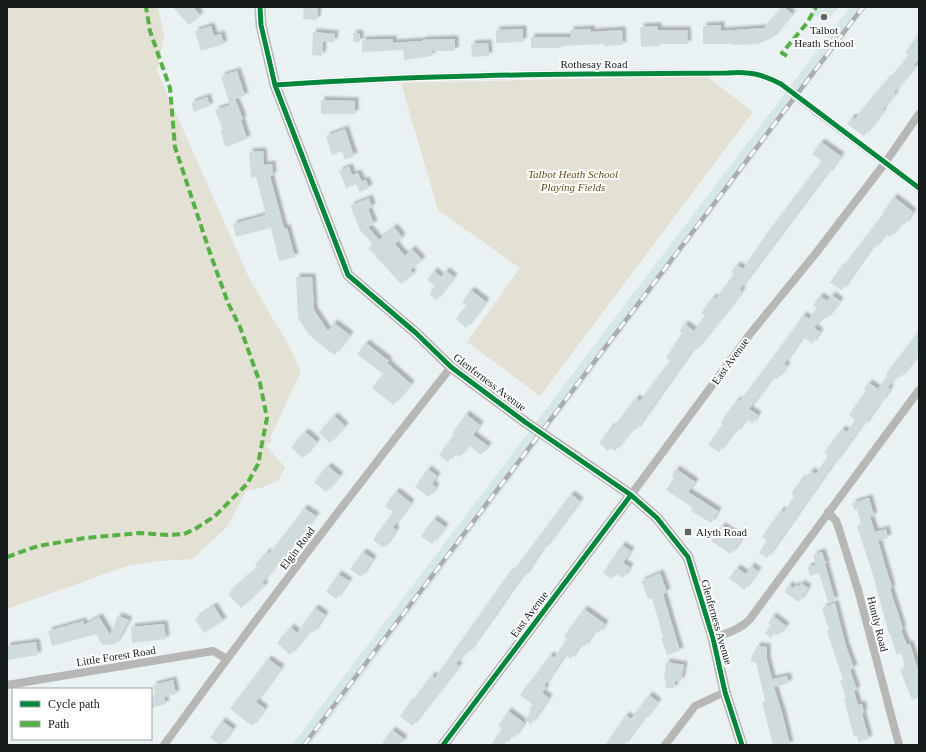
<svg xmlns="http://www.w3.org/2000/svg" width="926" height="752" viewBox="0 0 926 752" font-family="'Times New Roman',serif">
<style>
.built{fill:#d6e7e8}
.green{fill:#e3e0d4}
.building{fill:#cfdbdd;filter:url(#shadow)}
.lines{fill:none;stroke-linecap:round;stroke-linejoin:round}
.minor{stroke:#b7b7b6;stroke-width:8}
.tertiary{stroke:#b7b7b6;stroke-width:11}
.rail-casing{stroke:#abacac;stroke-width:4.5}
.rail{stroke:#fff;stroke-width:3;stroke-dasharray:9;stroke-linecap:butt}
.minor-bridge{stroke:#b7b7b6;stroke-width:8}
.tertiary-bridge{stroke:#b7b7b6;stroke-width:11}
.quiet{stroke:#55b145;stroke-width:4;stroke-dasharray:8 4;stroke-linecap:butt}
.cycleway-casing{stroke:#fff;stroke-width:8}
.cycleway{stroke:#00873e;stroke-width:5}
.poi-dot{fill:#606666;stroke:#fff;stroke-width:1.5}
.labels{text-anchor:middle;stroke-width:4;stroke-linejoin:round;paint-order:stroke}
.poi-label{font-size:11px;fill:#151b1b;stroke:#fff}
.street-label{font-size:11px;fill:#151b1b;stroke:#fff}
.park-label{font-size:11px;font-style:italic;fill:#664d15;stroke:#fff}
</style>
<defs>
<filter id="shadow"><feDropShadow dx="3.5" dy="-3.5" stdDeviation="1" flood-color="#0004"/></filter>
</defs>
<rect width="100%" height="100%" fill="#eaf1f2"/>
<path class="built" d="M817,7H839L826,22L812,13Z
M850,7H867L310,745H292Z"/>
<path class="green" d="M7,7H158L164,36L157,71L249,278L289,346L301,371L271,436V441L266,446L285,467L278,481L261,488L246,491L227,527L192,559L161,561L127,566L7,609Z
M704,76L713,81L753,112L540,396L467,342L520,268L438,210L401,83Z"/>
<path class="building" d="M173,7H193L200,15L189,25Z
M304,7H318L317,20L303,19Z
M782,7H784L792,14L772,38L758,44L734,45L733,44H703V26L721,25V31L764,28Z
M211,26L214,36L221,34L224,44L201,51L195,31Z
M658,26V30H687L688,44H659V46L641,47L640,27Z
M523,29V42L496,43V30Z
M591,29V32L622,30L623,45L604,46V44L561,46V48H531V37H571L570,30Z
M313,32L335,34L334,42H323L322,56L312,55Z
M353,33L360,34V42H353Z
M919,34V58L914,65L916,66L894,92L895,94L882,110L883,111L864,136L847,124L852,117L855,119L867,104L888,79L889,80L909,55L905,53Z
M393,39V43L422,41V40L455,39V51H432V56L404,60L403,50L362,52V40Z
M488,43L489,56L472,57L471,44Z
M237,71L245,96L235,99L243,119L241,120L247,139L226,147L220,131L223,130L215,110L230,105L221,76Z
M207,97L210,106L194,112L191,103Z
M321,100L355,101V114H321Z
M345,129L354,156L345,160L342,151L332,155L326,136Z
M821,142L841,156L828,174L827,173L740,289L742,291L738,297L695,351L693,349L636,430L633,428L615,451L610,448L608,451L599,443L611,427L613,428L636,398L640,401L651,386L670,361L666,358L682,333L679,331L685,324L694,331L705,316L701,313L713,297L716,299L734,274L731,272L737,265L743,269L769,231L822,161L812,154Z
M263,151L264,165L272,164L273,176H270L284,228H287L295,257L279,261L271,228L236,237L233,224L266,215L256,177L251,178L249,152Z
M349,167L352,175L358,173L362,182L346,188L339,171Z
M366,180L369,188L360,192L356,184Z
M894,197L913,212L905,224L902,222L890,237L885,234L875,248L872,247L842,290L830,283L841,267L842,268L884,213L883,212Z
M369,198L372,207L368,209L374,224L368,227L379,240L394,227L402,237L395,244L405,256L412,249L422,260L410,270L413,274L401,284L368,248L373,244L360,230L350,206Z
M434,271L441,277L446,271L454,277L436,300L429,294L435,286L427,280Z
M296,277H312L314,310L328,331L334,323L350,335L334,355L310,336L298,318Z
M471,290L486,302L466,328L456,319L467,306L462,302Z
M832,295L840,301L826,319L823,316L814,328L820,332L812,344L803,337L784,364L787,366L777,379L773,377L749,409L758,415L752,424L747,419L736,433L734,431L719,452L708,445L723,424L721,422L737,400L740,401L756,380L793,330L803,315L809,319L817,308L813,305L820,296L827,301Z
M919,331V354L900,378L897,376L888,387L890,389L882,401H881L864,426L863,424L836,461H835L767,558L759,553L767,541L762,537L781,510L784,512L794,496L791,494L802,479L804,480L811,471L816,474L828,456L824,453L842,429L847,432L855,420L849,415L866,391L864,389L869,383L878,389L888,375L886,374Z
M366,343L389,361L387,363L411,384L393,405L372,388L383,374L357,354Z
M466,414L480,425L473,435L488,446L481,455L468,445L459,457L454,453L448,462L439,455L454,435L452,434Z
M334,416L345,426L330,443L319,433Z
M305,432L317,442L303,458L291,448Z
M328,466L340,476L326,492L314,482Z
M428,469L437,476L432,484L436,487L429,497L415,487Z
M676,469L695,482L688,492L718,511L711,523L691,511L693,508L666,490L674,478L672,476Z
M396,491L411,503L393,527L396,530L384,548L373,540L393,512L385,506Z
M571,494L580,501L544,549L543,548L524,577L522,576L468,653L466,651L456,664L459,666L412,726L400,716L410,702L411,703L432,675L435,678L510,572L512,573Z
M869,498L874,516L870,517L875,532L886,529L888,538L878,541L892,588L890,589L903,629L901,630L907,645L910,644L919,673V697L912,700L900,670L906,668L901,653L897,655L890,634H889L872,572L857,526L861,525L857,509L854,510L852,503Z
M304,508L316,516L262,583L265,585L241,608L228,594L258,567L255,565L267,552L269,554L293,524Z
M434,519L445,527L432,544L421,536Z
M722,526L741,539L731,554L711,541Z
M622,545L631,551L623,563L630,567L623,578L616,573L612,579L603,573Z
M363,552L373,559L361,577L350,569Z
M822,552L825,562L827,561L825,564L827,571L835,600L828,602L819,573L810,576L807,567L816,565L813,555Z
M751,566L758,571L744,590L729,578L737,568L746,574Z
M660,573L667,592L663,594L680,651L667,655L661,638L663,637L652,598L648,599L641,581Z
M338,574L349,581L336,599L326,592Z
M801,583L808,588L799,602L784,592L789,585L794,588L796,585L799,587Z
M835,603L846,646L854,668L850,670L857,690L854,691L858,705L862,704L864,712L862,713L869,739L858,742L857,736L854,737L844,699L846,698L840,681L843,680L842,676L827,631L829,630L822,608Z
M214,606L223,621L204,633L195,619Z
M315,608L325,615L313,633L310,631L290,655L277,643L291,627L297,633Z
M584,609L605,624L599,633L595,630L584,647L580,645L571,659L565,655L544,686L546,688L542,693L549,698L531,724L525,720L531,711L529,709L533,705L520,695L533,678H534L550,655L554,658L567,639L564,636Z
M118,616L129,620L116,644L102,645L96,634L52,646L48,631L83,621L84,625L99,617L110,635Z
M773,616L786,626L779,635L775,632L771,638L765,633L771,625L768,623Z
M164,624L166,639L132,643L131,627Z
M36,642L38,655L7,660V646Z
M756,646L767,647V659L772,679L787,676L789,683L774,687L783,716L790,745H773L762,702L765,701L756,662H751L752,654L756,655Z
M268,659L281,668L256,702L265,709L252,726L230,709Z
M666,662L684,665L681,681H675L674,689L665,687L666,680H664Z
M173,680L176,694L164,697L166,704L151,708V698L156,697L153,685Z
M649,695L658,702L644,720L643,719L624,745H605L626,715L631,719Z
M508,711L524,723L514,738L511,736L504,745H491L502,729L498,726Z
M222,721L233,729L221,745H219L210,738Z
M392,730L404,739L399,745H381Z"/>
<g class="lines">
<path class="minor" d="M275,85C426,74 577,74 727,73C749,71 762,74 781,84
M817,112L919,188
M631,495L750,334L816,253L885,163L919,114
M828,512L836,521L839,529L858,590L899,745
M713,638C727,633 740,630 750,619L919,390
M7,685L213,651L227,659
M164,745C257,617 353,491 451,367
M665,745L695,706L725,692"/>
<path class="tertiary" d="M260,7L261,25L275,85L348,275L416,333L451,367L525,422
M559,445L631,495L657,518L688,557L713,638L725,692L742,745
M443,745L631,495"/>
<g class="rail-casing">
<path id="rail" d="M304,745L863,7"/>
</g>
<use href="#rail" class="rail"/>
<path class="minor-bridge" d="M781,84L817,112"/>
<path class="tertiary-bridge" d="M525,422L559,445"/>
<path class="quiet" d="M787,56L782,53L807,23L816,7
M7,557L38,546L85,538L140,533L168,535L184,534L195,529L215,516L247,484L258,464L267,418L260,383L240,327L228,303L209,250L175,147L170,88L150,31L146,7"/>
<g class="cycleway-casing">
<path id="cycleway" d="M260,7L261,25L275,85L348,275L416,333L451,367L525,422L631,495L657,518L688,557L713,638L725,692L742,745
M275,85C426,74 577,74 727,73C749,71 762,74 781,84L919,188
M443,745L631,495"/>
</g>
<use href="#cycleway" class="cycleway"/>
</g>
<g class="poi-dot">
<circle cx="824" cy="17" r="4"/>
<rect x="684" y="528" width="8" height="8" rx="2"/>
</g>
<g class="labels">
<g class="poi-label">
<text x="824" y="34">Talbot<tspan x="824" dy="13">Heath School</tspan></text>
<text x="696" y="536" text-anchor="start">Alyth Road</text>
</g>
<g class="street-label">
<text x="594" y="68">Rothesay Road</text>
<text transform="translate(730 361) rotate(-54)" y="4">East Avenue</text>
<text transform="translate(490 382) rotate(37)" y="4">Glenferness Avenue</text>
<text transform="translate(297 548) rotate(-53)" y="4">Elgin Road</text>
<text transform="translate(529 614) rotate(-53)" y="4">East Avenue</text>
<text transform="translate(717 622) rotate(74)" y="4">Glenferness Avenue</text>
<text transform="translate(878 624) rotate(76)" y="4">Huntly Road</text>
<text transform="translate(116 656) rotate(-9)" y="4">Little Forest Road</text>
</g>
<g class="park-label">
<text x="573" y="178">Talbot Heath School<tspan x="573" dy="13">Playing Fields</tspan></text>
</g>
</g>
<rect width="926" height="752" fill="none" stroke="#151b1b" stroke-width="16"/>
<rect x="12" y="688" width="140" height="52" fill="#ffffff" stroke="#a1a4a4"/>
<rect x="20" y="701" width="20" height="6" fill="#00873e" stroke="#a1a4a4"/>
<text x="48" y="708" font-size="12" fill="#151b1b">Cycle path</text>
<rect x="20" y="721" width="20" height="6" fill="#55b145" stroke="#a1a4a4"/>
<text x="48" y="728" font-size="12" fill="#151b1b">Path</text>
</svg>
